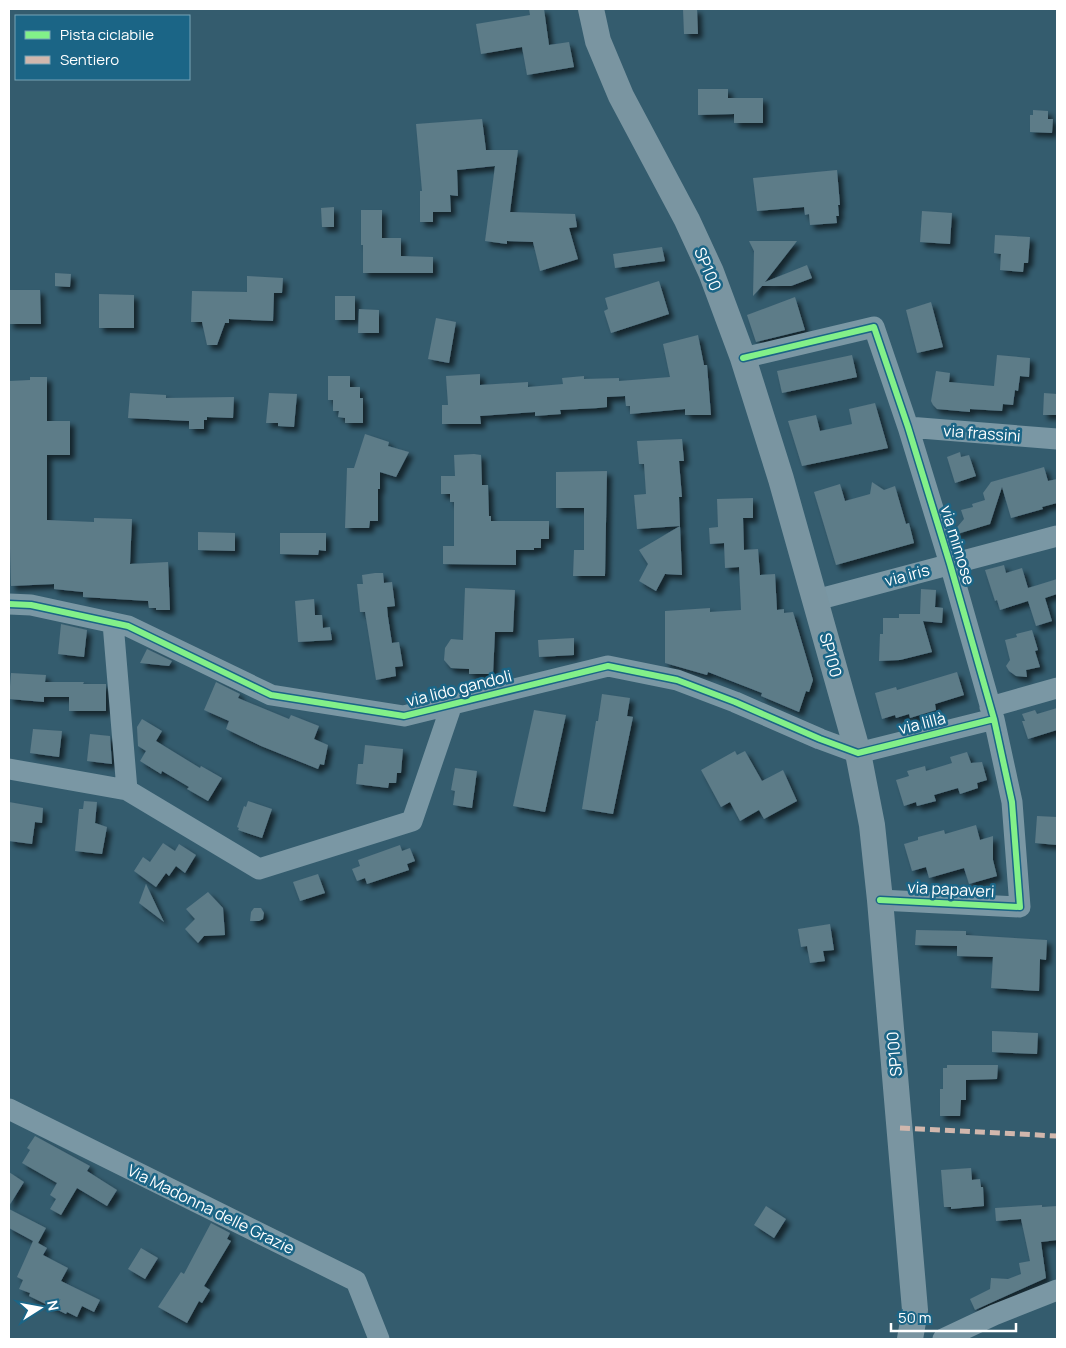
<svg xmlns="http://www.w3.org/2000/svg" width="1066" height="1348" viewBox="0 0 1066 1348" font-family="Manrope,sans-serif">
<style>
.building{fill:#5d7b88;filter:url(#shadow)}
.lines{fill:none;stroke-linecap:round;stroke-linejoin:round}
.minor{stroke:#7a97a4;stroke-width:21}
.major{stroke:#7a95a1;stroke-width:26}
.quiet{stroke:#d1b7ad;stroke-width:5;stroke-dasharray:10 5;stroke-linecap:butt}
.cycleway-casing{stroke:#1b6586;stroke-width:9}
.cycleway{stroke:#82f089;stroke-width:6}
.labels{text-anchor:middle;stroke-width:5;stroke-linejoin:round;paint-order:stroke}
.street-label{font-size:16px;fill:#fff;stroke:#1b6586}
</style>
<defs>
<filter id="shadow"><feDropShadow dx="4.5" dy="4.5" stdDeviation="2.5" flood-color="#0009"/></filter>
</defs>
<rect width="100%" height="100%" fill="#345c6e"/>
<path class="building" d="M529,9H544L549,45L569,42L574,67L527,75L522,47L481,54L476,24L530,15Z
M683,9H697L698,34H684Z
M698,89H728V98H763V123H734V114L698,115Z
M1033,110L1048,111V119H1053L1052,133L1030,132V115H1033Z
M482,119L486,150H518L510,212L575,214L577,227L569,228L578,259L540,271L533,242L507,241V244L485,241L495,166L457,170L458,196L450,195L451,212H433V222H420V191H422L416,124Z
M837,170L840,205H838L839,216H836L837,223L810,225L809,214L805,215L804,207L757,211L753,178Z
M334,207V227H322L321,208Z
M361,210H382V238H401V256L433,257V273H363V245H361Z
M922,211L952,213L950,244L920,242Z
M995,235L1030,237L1028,263H1024L1023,272L1000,270L1001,254L994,253Z
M749,241H797L765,282L807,265L812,278L791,286H762L753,296L754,251Z
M662,247L665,261L615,268L613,254Z
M55,273L71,274L70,287L55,286Z
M247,276L283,278L282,293H274L273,321L229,319V323H225L217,345H207L202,322H191L192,291L247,292Z
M659,281L669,314L611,333L604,311L608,309L605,298Z
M9,290H40L41,324H9Z
M99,294L134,295V328H99Z
M335,296H355V320H335Z
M795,297L805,330L756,342L747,315Z
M931,302L943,347L917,353L906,310Z
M359,309L379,310V333H358Z
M436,318L456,322L449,363L428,359Z
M698,335L704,365H707L711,415H685V409L630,414V406H626L625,396L607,397V407L598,408L560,410L561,414L535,416V412L480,416L481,424H442V405H448L446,376L480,374V385L528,382V387L563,384L562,378L584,376V379L619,378V381L670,377L663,344Z
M852,355L857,377L782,393L777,371Z
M997,355L1030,358L1029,377L1020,376L1018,391L1015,390L1013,405L1003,404L1002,411L970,409V412L937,409L933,405L931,401L936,371L950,373L949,382L994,386Z
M328,376H350V387H360V398H363V423H345V418L338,417L339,411H333V400H328Z
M30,377H47V421H70V455H47V520L94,522V518L132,519L130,564L168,562L170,610H156V608H149L148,601L83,597V592L54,589V584L11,586L9,511V381L30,380Z
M130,393L166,395V398L234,397L233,418L207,417V420H204V429H189V421L128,418Z
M269,393L297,394L294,427L278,426V423H266Z
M1044,393L1057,394V415H1043Z
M875,403L888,448L802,466L788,421L816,415L820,431L852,424L849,409Z
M365,434L389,442L388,446L409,452L396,477L380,472V489H378V521H370L369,528H345L347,468H354Z
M682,439L684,461H679L682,497H679L680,526L637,529L634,495L646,494L644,464H639L637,441Z
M960,452L961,457L969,455L976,476L955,483L947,457Z
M474,454L481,455L482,485H488L489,516H491V521H549V539H541V548H534V550H516V565L443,564V546H454V502H450V494H441V476H455L454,455Z
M1044,467L1048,481L1057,479V503L1042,507L1043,509L1011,518L1002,487L990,524L954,535L953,532L964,519L961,510L973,507L972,504L985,500L983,493L991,482Z
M607,471L605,576H573L574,550H584V508H556V472Z
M872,482L884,490L895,486L906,524L909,523L914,543L836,565L814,492L840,484L845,501L870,494Z
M753,498V518H743L744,550L758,549L760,575L775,574L777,610L784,609V613L793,612L813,680L809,692L806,691L799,712L761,696L762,693L708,672L707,675L665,663V611L710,608V612L741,610L739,567L725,568L724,543L710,544L709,528L718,527L717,499Z
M680,526L682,575L665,574L656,591L639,581L648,564L639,550Z
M198,532L235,533V551L198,550Z
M280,533H326V551L319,550L318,555L280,554Z
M1004,565L1006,573L1022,568L1028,588L1057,579V594L1045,598L1052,621L1036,626L1028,601L1000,610L997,600L995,601L985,570Z
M375,573H383L384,583L392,582L395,606L387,607L388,617L392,643L399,642L403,666L395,667L396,676L376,680L365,612H360L357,584H363L362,575Z
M465,588L515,590L513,632H495L493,674H469V669L451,668L444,660L445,648L451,639L463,640Z
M921,589L936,590L935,607L943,608L942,623L923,621L932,652L900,660L879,661L880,634H883V618H899V614H920Z
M314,599L315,615H322L323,628L330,627L332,640L298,642L295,601Z
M61,624L87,630L84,657L58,654Z
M1032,630L1038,650L1035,651L1040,667L1026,670L1027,677L1016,676L1009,671L1006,666L1010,660L1005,640L1017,637L1016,634Z
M574,638V655L539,657L538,640Z
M147,649L172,661L169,666L140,663Z
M957,672L964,695L935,704L936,710L910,718L909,714L896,718L895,715L882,719L875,693L896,687L897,690Z
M11,673L46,675L45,682H84L83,684H106V711H69V697H44V702L9,699Z
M216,682L240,694L238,698L289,719L291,715L319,726L314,739L328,745L324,765L320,764L318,769L261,746L226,729L229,721L204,710Z
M602,694L630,698L627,716L633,717L613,814L582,809L596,721H598Z
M1057,708V730L1028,739L1022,721H1025L1022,714L1035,710L1037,714Z
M534,710L566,715L545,812L513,806Z
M142,719L162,731L156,741L200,768L201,766L222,778L208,801L187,789L189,787L162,771L161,774L140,761L146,751L138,746L137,727Z
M33,729L62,731L59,757L30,753Z
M90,734L110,736L112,764L87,761Z
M365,745L403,749L401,773H397L396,783H389L388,788L356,784L358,764H363Z
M735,751L737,755L745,751L762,781L783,770L797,801L764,819L759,810L740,821L730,802L721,807L701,770Z
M967,752L971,763L982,762L987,780L977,783L978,788L960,794L958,788L934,795L936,801L917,806L916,802L904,806L896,780L909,776L907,771L925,766L926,771L952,763L950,757Z
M455,768L477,771L472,808L453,805L455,791L451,790Z
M84,801L97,802L95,823L107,827L102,854L75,851L79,809H83Z
M248,801L272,809L262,838L238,830L239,828L237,827L244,806L246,807Z
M9,802L43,808L42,823L35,822L32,844L9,841Z
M1037,816L1057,817V845L1035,843Z
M976,825L980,840L993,836V860L997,876L969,884L964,868L929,878L926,867L912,871L904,844L918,840V837L944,830L945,834Z
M163,843L175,851L179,844L196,855L185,873L176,866L169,876L166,873L156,887L134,871L143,857L150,862Z
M400,845L402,851L410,848L415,861L407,864L409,870L367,884L365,878L357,881L352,869L360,866L358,860Z
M318,874L325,893L300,901L293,882Z
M146,884L164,922L139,903Z
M208,892L223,908L225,935L204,936L198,943L185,929L195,919L186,909Z
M254,908H261L264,913L263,919L259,921H250L251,912Z
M830,924L834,950L823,951L825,961L810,963L807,946L801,947L798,929Z
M916,930L966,931V935L1047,940L1046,960L1040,959L1039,991L991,988L993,957L957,956V946L915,945Z
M992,1031L1038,1033L1037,1054L992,1052Z
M947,1065H998L997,1079L966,1080V1100H961L960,1116H940V1089H943V1068H947Z
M35,1136L90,1166L87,1171L117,1190L107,1206L77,1188L61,1215L50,1209L56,1199L50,1195L57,1183L22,1163L30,1150L27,1148Z
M971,1168L972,1180L980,1179L981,1187H983L984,1206L951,1209V1207H944L941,1170Z
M9,1172L24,1182L9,1206Z
M1042,1205V1207L1057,1206V1240L1041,1242L1046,1278L975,1310L970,1299L990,1289L991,1278L1008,1279L1021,1274L1019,1263L1030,1261L1021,1219L996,1221L995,1208Z
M766,1206L786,1219L774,1238L754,1225Z
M9,1209L46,1228L38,1243L47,1248L43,1255L68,1268L61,1281L100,1300L94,1312L82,1306L77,1317L67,1312L66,1314L29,1296L30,1293L19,1289L23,1280L17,1277L33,1241L9,1228Z
M211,1223L230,1233L227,1239L231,1241L204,1286L210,1290L202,1303L199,1301L187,1323L158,1307L181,1272L184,1274Z
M141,1248L158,1258L145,1279L128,1269Z"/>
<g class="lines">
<path class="minor" d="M743,358L874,327L908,427L950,564L994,719L1012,802L1020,907L880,900
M908,427L1057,439
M816,600L1057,536
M9,604L31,605L128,626L271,695L404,716L608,666L677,680L735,702L820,739L858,753L994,719
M113,623L127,790L259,869L412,821L452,704
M990,707L1057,688
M9,769L127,790
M9,1109L356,1281L379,1339
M943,1339L994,1315L1057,1290"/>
<path class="major" d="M591,9L598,41L621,96L687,220L711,272L743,358L781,479L858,753L872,825L880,900L915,1310L910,1339"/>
<path class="quiet" d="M900,1128L1057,1136"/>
<g class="cycleway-casing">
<path id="cycleway" d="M743,358L874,327L908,427L950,564L994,719L1012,802L1020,907L880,900
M9,604L31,605L128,626L271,695L404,716L608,666L677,680L735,702L820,739L858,753L994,719"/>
</g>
<use href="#cycleway" class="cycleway"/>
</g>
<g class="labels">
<g class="street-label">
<text transform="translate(708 269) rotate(67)" y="6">SP100</text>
<text transform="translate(982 433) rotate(4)" y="6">via frassini</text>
<text transform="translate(958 545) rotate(73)" y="6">via mimose</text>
<text transform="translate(907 575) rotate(-15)" y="6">via iris</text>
<text transform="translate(831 655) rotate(75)" y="6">SP100</text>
<text transform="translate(459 688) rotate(-14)" y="6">via lido gandoli</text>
<text transform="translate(922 723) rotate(-14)" y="6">via lillà</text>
<text transform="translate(951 889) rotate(3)" y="6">via papaveri</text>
<text transform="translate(894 1054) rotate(-95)" y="6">SP100</text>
<text transform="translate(211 1209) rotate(26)" y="6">Via Madonna delle Grazie</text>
</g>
</g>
<rect width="1066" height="1348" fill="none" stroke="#ffffff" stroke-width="20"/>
<rect x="15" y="15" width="175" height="65" fill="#1b6586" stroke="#76a3b6"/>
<rect x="25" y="31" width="25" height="8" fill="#82f089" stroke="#76a3b6"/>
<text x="60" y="40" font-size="15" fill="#ffffff">Pista ciclabile</text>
<rect x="25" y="56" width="25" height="8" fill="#d1b7ad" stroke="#76a3b6"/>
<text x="60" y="65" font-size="15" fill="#ffffff">Sentiero</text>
<g transform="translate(40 1308) rotate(79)" stroke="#1b6586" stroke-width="4" paint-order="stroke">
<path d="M0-4L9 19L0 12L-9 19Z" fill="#ffffff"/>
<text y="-8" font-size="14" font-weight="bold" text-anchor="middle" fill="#ffffff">N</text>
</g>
<path d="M891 1323v8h125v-8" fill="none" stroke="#ffffff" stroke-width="2.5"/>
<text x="898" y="1323" font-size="15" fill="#ffffff" stroke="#1b6586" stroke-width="4" paint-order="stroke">50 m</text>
</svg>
